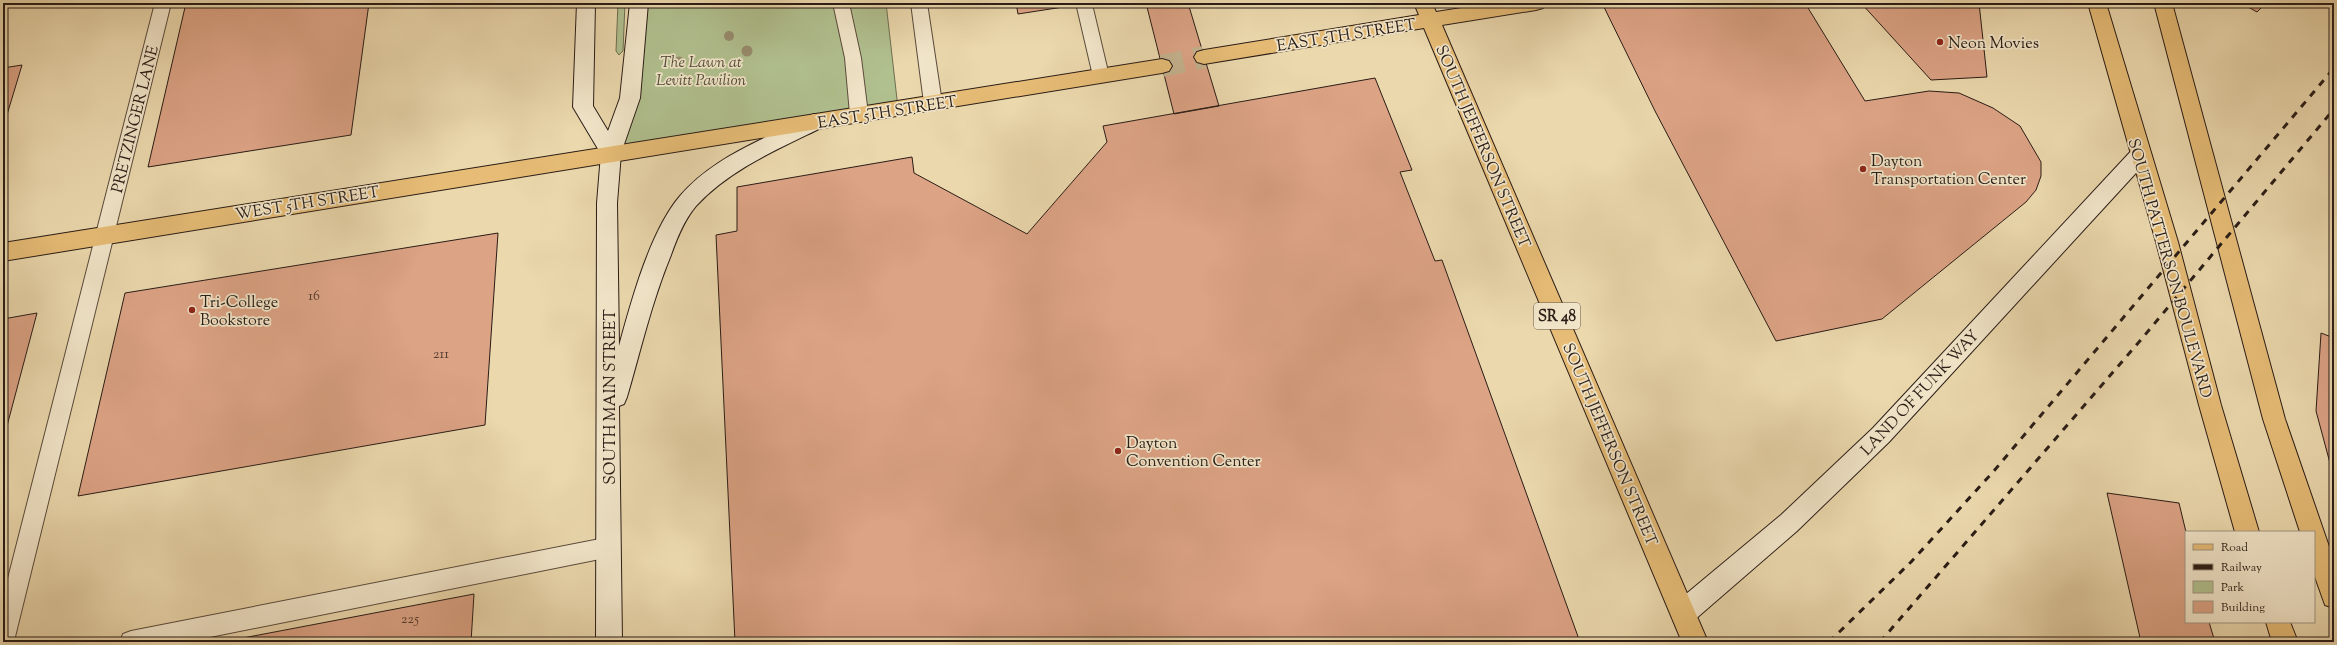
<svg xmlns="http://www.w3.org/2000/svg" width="2337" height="645" viewBox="0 0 2337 645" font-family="'Sorts Mill Goudy',serif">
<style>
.green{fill:#b1c08f;stroke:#6d6e52}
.building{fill:#dca385;stroke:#291c16}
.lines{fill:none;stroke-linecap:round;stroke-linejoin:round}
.primary-tunnel{stroke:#c4b28f;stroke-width:22;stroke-dasharray:22 11;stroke-linecap:butt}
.lane-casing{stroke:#5a4b3c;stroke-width:2}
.secondary-casing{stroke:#291c16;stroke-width:2}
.primary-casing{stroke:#291c16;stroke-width:2}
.lane{fill:#f2e6ca;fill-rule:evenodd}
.secondary{fill:#f2e6ca;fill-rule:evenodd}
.primary{fill:#e6bc76;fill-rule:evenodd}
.rail{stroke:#291c16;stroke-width:3;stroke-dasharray:7 7;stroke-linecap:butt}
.tree{fill:#978c6e}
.poi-dot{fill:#8f2418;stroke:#f2e6ca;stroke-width:1.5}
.labels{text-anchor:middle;stroke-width:3.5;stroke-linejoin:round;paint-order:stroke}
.number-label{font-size:14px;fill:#563e32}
.shield{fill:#f2e6ca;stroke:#65594c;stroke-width:1}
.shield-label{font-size:15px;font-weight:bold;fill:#291c16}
.street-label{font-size:16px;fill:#291c16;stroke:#f2e6ca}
.poi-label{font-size:16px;fill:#291c16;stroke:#f2e6ca;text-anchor:start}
.park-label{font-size:16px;font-style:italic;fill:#524d3a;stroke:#f2e6ca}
</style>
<rect width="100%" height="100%" fill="#ebd8ad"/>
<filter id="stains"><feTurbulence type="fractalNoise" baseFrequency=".005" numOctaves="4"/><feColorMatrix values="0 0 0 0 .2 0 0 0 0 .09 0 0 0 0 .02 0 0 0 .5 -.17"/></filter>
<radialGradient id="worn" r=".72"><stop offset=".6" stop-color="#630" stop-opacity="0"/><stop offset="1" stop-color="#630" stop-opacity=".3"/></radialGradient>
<path class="green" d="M618,3H625L623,51L619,55L616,51Z
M639,3H886L898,108L611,153Z"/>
<path class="building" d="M186,3H369L351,135L148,167Z
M1016,3H1089L1018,14Z
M1146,3H1188L1219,106L1174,114Z
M1602,3H1805L1865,101L1929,91L1959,93L1993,108L2020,126L2041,162V176L2036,190L2026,202L1882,319L1776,341L1655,111Z
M1861,3H1979L1987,77L1931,80Z
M2241,3H2266L2257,12Z
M22,65L3,128V68Z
M1375,78L1412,170L1400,172L1435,261L1442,260L1580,642H735L716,235L737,231V187L912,157L914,173L1027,234L1107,142L1103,126Z
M498,233L485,425L78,496L125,293Z
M37,313L3,441V319Z
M2321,333L2334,338V478L2316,411Z
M2107,493L2179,503L2186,532V622H2209L2215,642H2141Z
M474,594L471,642H222Z"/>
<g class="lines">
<path class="primary-tunnel" d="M1162,66L1204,57"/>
<g class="lane-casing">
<path id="lane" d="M155,3H171L14,641L3,642V598Z
M833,3H849L861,58L868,114L865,119L859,121L853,119L850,114L845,58Z
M911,3H927L942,103L939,108L933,110L927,108L924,103Z
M1076,3L1092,4L1109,76L1107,81L1101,82L1095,81L1093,76Z
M610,537L617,540L620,547L617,554L610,557L185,642H120L123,634L131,631Z"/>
</g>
<g class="secondary-casing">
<path id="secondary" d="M577,3H595L593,106L608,131L620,98L630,3H648L640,98L621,153L617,203L619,346C631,302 650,231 680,196C702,170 733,153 762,139C779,130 796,120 814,114L821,116L824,122L821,128C778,149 729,170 696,206C684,220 677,238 671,255C652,301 641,349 627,397L624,404L619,406L622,642H596L597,203L601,154L573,107Z
M2140,147L2147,149L2150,155L2147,161L1889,442L1797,531L1692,622L1683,625L1674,622L1671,613L1674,604L1781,515L1873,428L2133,149Z"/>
</g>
<g class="primary-casing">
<path id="primary" d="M1414,3H1432L1436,12L1493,3H1545L1543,8L1536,10L1442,25L1708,642H1682L1424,28L1204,64L1197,62L1194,57L1197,52L1204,50L1419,15Z
M2088,3H2106L2178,242L2221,405L2259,532H2235L2199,405L2156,242Z
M2154,3H2172L2285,419L2334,561V608L2325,605L2314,574V532H2300L2263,419Z
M1162,59L1169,61L1172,66L1169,71L1162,73L3,261V243Z
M2266,622H2290L2298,642H2272Z"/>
</g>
<use href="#lane" class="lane"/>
<use href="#secondary" class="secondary"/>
<use href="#primary" class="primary"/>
<path class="rail" d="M1829,642L1911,562L1993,472L2334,68
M1880,642L2139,342L2334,109"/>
</g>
<g class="tree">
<circle cx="729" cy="36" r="5"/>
<circle cx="747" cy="51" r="5.5"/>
<circle cx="679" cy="62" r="5.5"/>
</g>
<g class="poi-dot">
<circle cx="1940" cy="42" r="4"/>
<circle cx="1863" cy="169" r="4"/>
<circle cx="192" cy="310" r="4"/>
<circle cx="1118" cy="451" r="4"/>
</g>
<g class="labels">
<g class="number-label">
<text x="314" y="300">16</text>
<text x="441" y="358">211</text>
<text x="410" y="623">225</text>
</g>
<rect class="shield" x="1534" y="303" width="46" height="26" rx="3"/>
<g class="shield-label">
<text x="1557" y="321">SR 48</text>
</g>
<g class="street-label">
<text transform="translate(1346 34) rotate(-9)" y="6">EAST 5TH STREET</text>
<text transform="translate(887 111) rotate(-9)" y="6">EAST 5TH STREET</text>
<text transform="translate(134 119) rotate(-76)" y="6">PRETZINGER LANE</text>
<text transform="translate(1484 146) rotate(67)" y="6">SOUTH JEFFERSON STREET</text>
<text transform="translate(307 202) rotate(-9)" y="6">WEST 5TH STREET</text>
<text transform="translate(2171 268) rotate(74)" y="6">SOUTH PATTERSON BOULEVARD</text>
<text transform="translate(1919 392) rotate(-47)" y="6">LAND OF FUNK WAY</text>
<text transform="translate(609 397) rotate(-90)" y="6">SOUTH MAIN STREET</text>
<text transform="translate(1611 444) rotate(67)" y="6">SOUTH JEFFERSON STREET</text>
</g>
<g class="poi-label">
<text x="1948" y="48">Neon Movies</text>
<text x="1871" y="166">Dayton<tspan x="1871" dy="18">Transportation Center</tspan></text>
<text x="200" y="307">Tri-College<tspan x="200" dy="18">Bookstore</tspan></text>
<text x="1126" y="448">Dayton<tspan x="1126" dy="18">Convention Center</tspan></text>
</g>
<g class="park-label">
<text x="701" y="67">The Lawn at<tspan x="701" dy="18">Levitt Pavilion</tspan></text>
</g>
</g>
<rect width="2337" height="645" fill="none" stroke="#ebd8ad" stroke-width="16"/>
<rect x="4" y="4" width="2329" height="637" fill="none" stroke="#291c16" stroke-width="2"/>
<rect x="8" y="8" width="2321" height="629" fill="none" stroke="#291c16"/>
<rect x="2185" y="531" width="130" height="92" fill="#f2e6ca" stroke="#a29582"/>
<rect x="2193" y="544" width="20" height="6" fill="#e6bc76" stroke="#a29582"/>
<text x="2221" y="551" font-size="12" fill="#291c16">Road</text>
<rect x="2193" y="564" width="20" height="6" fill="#291c16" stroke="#a29582"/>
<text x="2221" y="571" font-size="12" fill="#291c16">Railway</text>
<rect x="2193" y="581" width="20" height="12" fill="#b1c08f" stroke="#a29582"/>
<text x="2221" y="591" font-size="12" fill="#291c16">Park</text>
<rect x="2193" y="601" width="20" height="12" fill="#dca385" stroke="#a29582"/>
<text x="2221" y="611" font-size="12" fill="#291c16">Building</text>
<rect width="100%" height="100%" filter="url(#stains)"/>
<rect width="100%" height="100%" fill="url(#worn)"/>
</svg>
